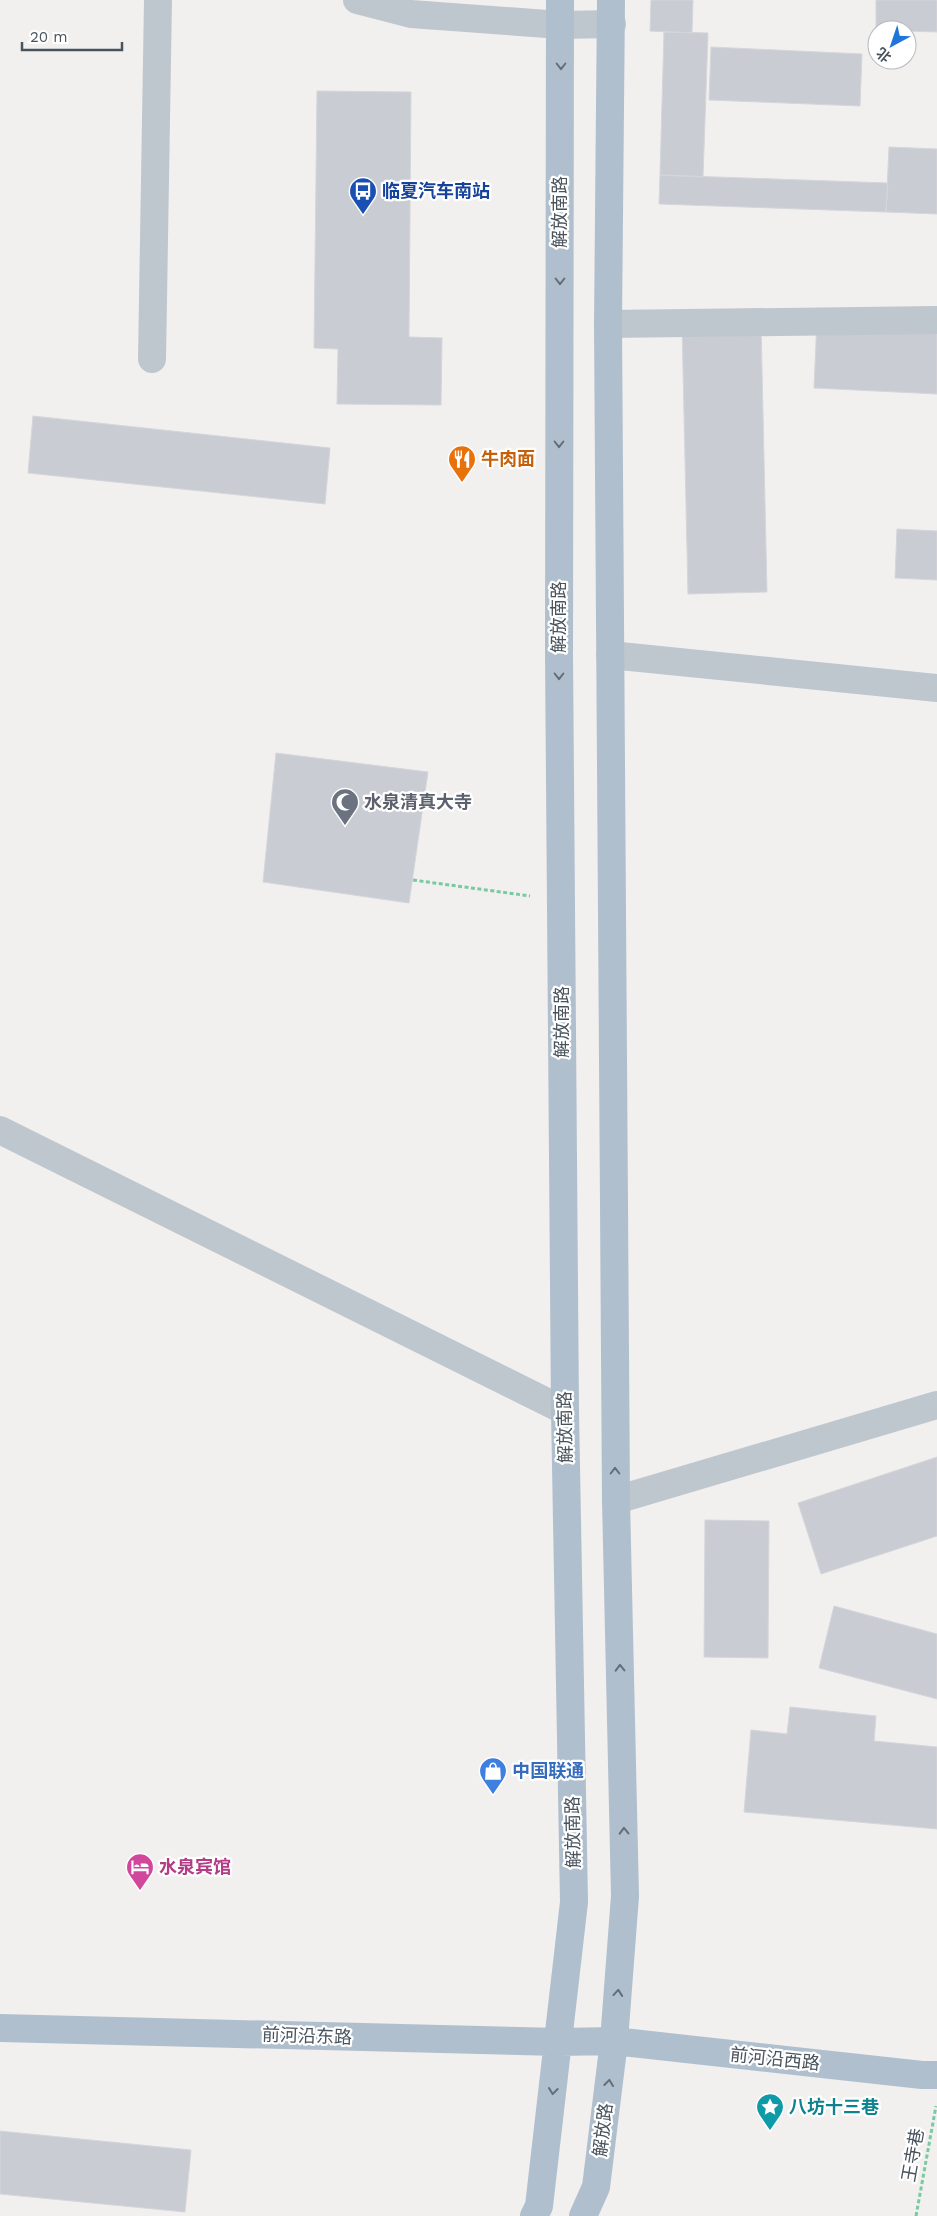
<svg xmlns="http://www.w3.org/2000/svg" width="937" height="2216" viewBox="0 0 937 2216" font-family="'Work Sans','Noto Sans SC',sans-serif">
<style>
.building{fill:#c9ccd2;stroke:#d4d6da}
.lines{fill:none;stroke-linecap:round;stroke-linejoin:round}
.path{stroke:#79caa1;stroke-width:3;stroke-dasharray:4 2.5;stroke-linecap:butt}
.minor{stroke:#bec7cd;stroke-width:28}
.major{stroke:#b0bfcd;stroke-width:28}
.oneway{stroke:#626e78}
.labels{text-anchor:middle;stroke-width:4.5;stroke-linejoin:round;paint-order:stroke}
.transit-label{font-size:18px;font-weight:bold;fill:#164399;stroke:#fff;text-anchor:start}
.street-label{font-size:18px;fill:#48535c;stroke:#fff}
.food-label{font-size:18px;font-weight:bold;fill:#c56008;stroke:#fff;text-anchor:start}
.worship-label{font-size:18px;font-weight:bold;fill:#5b616d;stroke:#fff;text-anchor:start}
.shop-label{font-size:18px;font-weight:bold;fill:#366cbe;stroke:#fff;text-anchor:start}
.hotel-label{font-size:18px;font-weight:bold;fill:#b23c85;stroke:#fff;text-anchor:start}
.culture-label{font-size:18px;font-weight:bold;fill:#0d838f;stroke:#fff;text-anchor:start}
</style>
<rect width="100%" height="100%" fill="#f2efef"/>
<path class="building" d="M651,0H693L692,33L650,31Z
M876,0H937V32L876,30Z
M664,32L708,33L703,177L660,175Z
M711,47L862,54L860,106L709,100Z
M317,91L411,92L409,337L442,338L441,405L337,404L338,349L314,348Z
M889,147L937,149V214L886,212Z
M660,175L888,183L886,212L659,204Z
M817,319L937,325V394L814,388Z
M761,323L767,592L688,594L682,325Z
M33,416L330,448L325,504L28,473Z
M897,529L937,531V580L895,578Z
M276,753L428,772L409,903L263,882Z
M937,1457V1536L821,1574L798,1503Z
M705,1520L769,1521L768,1658L704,1657Z
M834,1606L937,1634V1699L819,1668Z
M790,1707L876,1716L874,1741L937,1747V1829L744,1812L751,1730L787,1734Z
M0,2131L191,2150L185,2212L0,2194Z"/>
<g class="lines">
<path class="path" d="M413,880L530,896
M916,2216L936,2106"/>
<path class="minor" d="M357,0L411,14L561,25L612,24
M608,324L937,320
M152,359L158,0
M610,655L937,688
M0,1130L565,1411
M616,1500L937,1405"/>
<path class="major" d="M0,2028L559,2042L614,2041L922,2075H937
M534,2216L539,2206L574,1902L565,1411L559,654L560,0
M583,2216L596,2187L614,2041L625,1896L616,1500L608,324L611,0"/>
</g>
<defs><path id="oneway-chevron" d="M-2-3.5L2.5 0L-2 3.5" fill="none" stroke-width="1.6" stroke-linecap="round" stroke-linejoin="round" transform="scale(1.25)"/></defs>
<g class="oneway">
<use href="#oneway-chevron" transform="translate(561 66) rotate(90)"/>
<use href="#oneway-chevron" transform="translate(560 281) rotate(90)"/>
<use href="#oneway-chevron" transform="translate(559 444) rotate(90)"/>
<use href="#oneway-chevron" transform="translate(559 676) rotate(90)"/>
<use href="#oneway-chevron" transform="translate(615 1471) rotate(-90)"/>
<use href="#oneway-chevron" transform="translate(620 1668) rotate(-91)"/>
<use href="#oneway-chevron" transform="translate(624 1831) rotate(-91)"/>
<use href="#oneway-chevron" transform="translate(618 1993) rotate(-85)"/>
<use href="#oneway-chevron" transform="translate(609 2083) rotate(-83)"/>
<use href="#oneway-chevron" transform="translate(553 2091) rotate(97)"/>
</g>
<defs>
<g id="bus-pin" transform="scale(1.4375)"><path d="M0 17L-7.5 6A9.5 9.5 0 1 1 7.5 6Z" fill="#1a4fb4" stroke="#fff"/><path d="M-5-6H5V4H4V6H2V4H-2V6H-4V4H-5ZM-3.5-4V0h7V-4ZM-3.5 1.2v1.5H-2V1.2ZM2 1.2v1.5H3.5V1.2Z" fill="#fff"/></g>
<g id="restaurant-pin" transform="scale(1.4375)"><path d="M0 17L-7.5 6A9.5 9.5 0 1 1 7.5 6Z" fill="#e8710a" stroke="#fff"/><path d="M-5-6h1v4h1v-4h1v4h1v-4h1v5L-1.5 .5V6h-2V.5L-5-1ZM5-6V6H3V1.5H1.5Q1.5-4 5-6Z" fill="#fff"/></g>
<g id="mosque-pin" transform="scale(1.4375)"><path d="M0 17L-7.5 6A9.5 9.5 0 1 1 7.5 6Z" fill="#6b7280" stroke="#fff"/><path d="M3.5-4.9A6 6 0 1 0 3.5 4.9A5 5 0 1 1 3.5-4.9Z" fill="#fff"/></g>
<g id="shop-pin" transform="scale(1.4375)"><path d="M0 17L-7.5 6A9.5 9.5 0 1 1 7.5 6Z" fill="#3f7fe0" stroke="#fff"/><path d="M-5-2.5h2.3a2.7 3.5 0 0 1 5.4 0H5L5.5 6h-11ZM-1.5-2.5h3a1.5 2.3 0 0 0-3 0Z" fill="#fff"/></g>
<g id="hotel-pin" transform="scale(1.4375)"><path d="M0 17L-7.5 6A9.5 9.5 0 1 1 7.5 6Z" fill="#d1479c" stroke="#fff"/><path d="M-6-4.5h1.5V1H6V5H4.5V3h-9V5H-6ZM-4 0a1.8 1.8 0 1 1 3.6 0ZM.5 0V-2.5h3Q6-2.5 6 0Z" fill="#fff"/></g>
<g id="sight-pin" transform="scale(1.4375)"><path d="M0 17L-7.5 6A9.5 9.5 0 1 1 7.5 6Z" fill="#0f9aa8" stroke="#fff"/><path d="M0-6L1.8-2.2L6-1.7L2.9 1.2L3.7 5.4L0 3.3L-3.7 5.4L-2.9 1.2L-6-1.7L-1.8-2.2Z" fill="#fff"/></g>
</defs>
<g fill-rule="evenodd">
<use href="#bus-pin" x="363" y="191"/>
<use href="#restaurant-pin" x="462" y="459"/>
<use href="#mosque-pin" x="345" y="802"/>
<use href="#shop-pin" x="493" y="1771"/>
<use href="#hotel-pin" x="140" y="1867"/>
<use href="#sight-pin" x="770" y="2107"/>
</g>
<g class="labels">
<g class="transit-label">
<text x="382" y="197">临夏汽车南站</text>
</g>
<g class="street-label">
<text transform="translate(560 212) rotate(-90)" y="6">解放南路</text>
<text transform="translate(559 617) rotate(-90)" y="6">解放南路</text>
<text transform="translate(562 1022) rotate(-90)" y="6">解放南路</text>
<text transform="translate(565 1427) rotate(-91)" y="6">解放南路</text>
<text transform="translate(573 1832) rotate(-91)" y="6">解放南路</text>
<text transform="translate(307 2036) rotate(2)" y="6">前河沿东路</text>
<text transform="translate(775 2059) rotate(6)" y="6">前河沿西路</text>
<text transform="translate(603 2130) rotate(-83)" y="6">解放路</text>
<text transform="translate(913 2155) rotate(-80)" y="6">王寺巷</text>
</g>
<g class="food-label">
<text x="481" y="465">牛肉面</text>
</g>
<g class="worship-label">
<text x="364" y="808">水泉清真大寺</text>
</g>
<g class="shop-label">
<text x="512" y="1777">中国联通</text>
</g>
<g class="hotel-label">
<text x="159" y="1873">水泉宾馆</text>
</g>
<g class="culture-label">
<text x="789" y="2113">八坊十三巷</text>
</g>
</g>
<g transform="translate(892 45) rotate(220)"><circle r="24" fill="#ffffff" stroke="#b6babe"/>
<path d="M0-4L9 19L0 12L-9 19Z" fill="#2175d9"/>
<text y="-8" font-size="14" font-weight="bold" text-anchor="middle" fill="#48535c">北</text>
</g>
<path d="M22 42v8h100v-8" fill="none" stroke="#48535c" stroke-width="2.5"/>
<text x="30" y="42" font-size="15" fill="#48535c" stroke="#ffffff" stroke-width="4" paint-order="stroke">20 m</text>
</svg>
